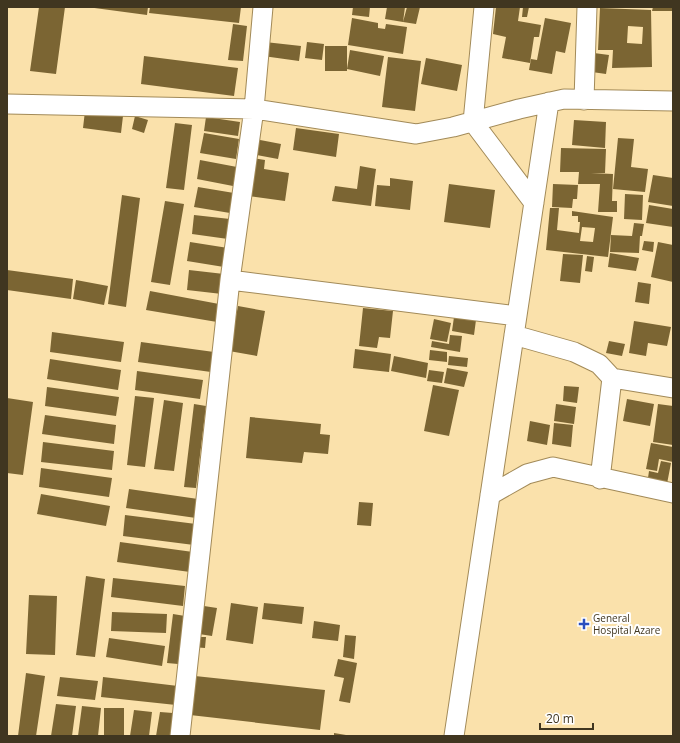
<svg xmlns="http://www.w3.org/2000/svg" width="680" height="743" viewBox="0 0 680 743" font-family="'Open Sans',sans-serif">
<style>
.building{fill:#7b6533;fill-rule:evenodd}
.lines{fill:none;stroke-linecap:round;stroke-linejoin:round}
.minor-casing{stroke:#a28a58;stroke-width:21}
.minor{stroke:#fff;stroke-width:19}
.poi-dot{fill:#2a4fbe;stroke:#fff;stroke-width:1.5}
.labels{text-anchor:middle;stroke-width:4;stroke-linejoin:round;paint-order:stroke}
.poi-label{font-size:10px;fill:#403620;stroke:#fff;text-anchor:start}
</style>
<rect width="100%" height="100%" fill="#fae1ab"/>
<path class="building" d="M39,7H65L56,74L30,71Z
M87,7H148L147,15Z
M150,7H241L239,23L149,13Z
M353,7H370L369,17L352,15Z
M387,7H405L403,22L385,19Z
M407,7H420L416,24L403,22Z
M496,7H520L518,21L541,25L539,37H534L530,63L502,58L506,37L493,34Z
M523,7H529L527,17H522Z
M653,7H673V11H652Z
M600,8L651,10L652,67L612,68L613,50H598ZM628,26L643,27L642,44L627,43Z
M352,18L378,23V28L385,29L386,24L407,27L403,54L348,45Z
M545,18L571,23L565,53L556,51L552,74L529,70L531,59L537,60Z
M233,24L247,26L243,61L228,60Z
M265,42L301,46L299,61L263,56Z
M307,42L324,44L322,60L305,58Z
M325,46H347V69L350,50L384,56L380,76L347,69V71H325Z
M594,53L609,55L606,74L592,72Z
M144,56L238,68L234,96L141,84Z
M388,57L421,61L415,111L382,107Z
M426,58L462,65L457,91L421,84Z
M85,111L123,116L121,133L83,128Z
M135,116L148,120L144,133L132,129Z
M206,117L240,122L238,136L204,131Z
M574,120L606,122L605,148L572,145Z
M175,123L192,125L184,190L166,188Z
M296,128L339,134L336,157L293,150Z
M204,133L239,139L236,159L200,153Z
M618,138L634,139L631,167L648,169L645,192L613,189Z
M255,139L281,144L278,159L251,154Z
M561,148L606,149L605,173H591L613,174L612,201H617V212H598L600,184H578L579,172H560Z
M252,158L265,160L264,169L289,173L285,201L248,196Z
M200,160L237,167L233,186L197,179Z
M360,166L376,169L371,206L332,201L335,186L357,189Z
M653,175L673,178V206L648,202Z
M390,178L413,181L410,210L375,206L377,185L390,186Z
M449,184L495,190L490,228L444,222Z
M553,184L578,185L577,199H573L572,208L552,207Z
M198,187L234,193L230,213L194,207Z
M625,194L643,195L642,220L624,219Z
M122,195L140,198L126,307L108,304Z
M165,201L184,204L170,285L151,282Z
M649,205L673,209V227L646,223Z
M550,208H559L557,230L579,233L580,222H578V216H572V211L613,217L608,257L546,250ZM582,227L595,228L593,242L580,241Z
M194,215L230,219L228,239L192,234Z
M634,223L644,224L642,236H640L639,253L610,252L611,235L632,236Z
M644,241L654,242L653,252L642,250Z
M190,242L228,248L224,267L187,261Z
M658,242L673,245V282L651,277Z
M610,253L639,258L636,271L608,267Z
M563,254L583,255L580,283L560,281Z
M587,256L594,257L592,272L585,271Z
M7,270L73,279L71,299L7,290Z
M189,270L224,274L222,294L187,290Z
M76,280L108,286L104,305L73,299Z
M638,282L651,284L649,304L635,302Z
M150,291L219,304L217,322L146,310Z
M238,306L265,311L257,356L229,351Z
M363,308L393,311L390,338L379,337L377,348L359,346Z
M454,317L476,320L474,335L452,331Z
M434,319L451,323L447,342L430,339Z
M634,321L671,327L667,346L648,343L646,356L629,353Z
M52,332L124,342L121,362L50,352Z
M450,335L462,336L460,352L431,347L432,341L449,344Z
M609,341L625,344L622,356L606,353Z
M141,342L214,352L211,372L138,362Z
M355,349L391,354L389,372L353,368Z
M430,350L447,352V362L429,360Z
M394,356L428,363L426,378L391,371Z
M449,356L468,358L467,367L448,365Z
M50,359L121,370L118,390L47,379Z
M447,368L468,372L464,387L444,383Z
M429,370L444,372L442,383L427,381Z
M137,371L203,380L200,399L135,390Z
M433,385L459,390L449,436L424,431Z
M564,386L579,387L577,403L563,401Z
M47,387L119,397L116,416L45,406Z
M135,396L154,398L145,467L127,465Z
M7,398L33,402L23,475L7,473Z
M627,399L654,404L650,426L623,421Z
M164,400L183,403L174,471L154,469Z
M194,404L206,406L196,488L184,487Z
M556,404L576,407L574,424L554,421Z
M658,404L673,406V445L653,442Z
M45,415L116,425L114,444L42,434Z
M250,417L321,424L320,434L330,435L328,454L304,452L302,463L246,458Z
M530,421L550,425L547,445L527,441Z
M554,423L573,425L571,447L552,444Z
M43,442L114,451L112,470L41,462Z
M651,443L673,447V462L659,459L657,471L646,469Z
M661,461L671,463L666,489L647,485L649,471L658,473Z
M41,468L112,478L109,497L39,487Z
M129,489L198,499L196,518L126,508Z
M41,494L110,506L106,526L37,514Z
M359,502L373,503L371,526L357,525Z
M125,515L196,524L194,545L123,536Z
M120,542L193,552L190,572L117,562Z
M86,576L105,579L95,657L76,655Z
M113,578L185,586L183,606L111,597Z
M29,595L57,596L55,655L26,654Z
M231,603L258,607L253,644L226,640Z
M264,603L304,607L302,624L262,619Z
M204,606L217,608L212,636L199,634Z
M112,612L167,614L166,633L111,631Z
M173,614L185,616L178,664L167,663Z
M314,621L340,625L338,641L312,638Z
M345,635L356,636L354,659L343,657Z
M194,637H206L205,648L193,647Z
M109,638L165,646L162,666L106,657Z
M338,659L357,663L350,703L339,701L344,678L334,676Z
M26,673L45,676L36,736H18Z
M195,676L325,690L320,730L190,715Z
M60,677L98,681L95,700L57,696Z
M103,677L178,686L176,705L101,697Z
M56,704L76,706L72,736H51Z
M82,706L101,708L98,736H78Z
M104,708H124V736H104Z
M134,710L152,712L149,736H130Z
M160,712L173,713L170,736H156Z
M334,733L346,735V736H334Z"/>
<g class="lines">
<g class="minor-casing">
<path id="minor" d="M484,7L473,122L534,203
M584,100L587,7
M7,104L254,109L416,134L453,127L519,109L564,99L673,101
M230,280L517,316
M514,335L574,352L599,364L612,378L673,388
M600,479L612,378
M490,495L527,474L553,467L673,493
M180,736L230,280L254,109L263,7
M454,736L549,102"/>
</g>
<use href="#minor" class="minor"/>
</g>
<path class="poi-dot" d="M582 618h4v4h4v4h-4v4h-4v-4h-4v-4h4z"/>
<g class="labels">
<g class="poi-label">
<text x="593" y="622">General<tspan x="593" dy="12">Hospital Azare</tspan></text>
</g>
</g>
<rect width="680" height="743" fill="none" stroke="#403620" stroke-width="16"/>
<path d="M540 723v6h53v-6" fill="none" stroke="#403620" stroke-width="2"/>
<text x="546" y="723" font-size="12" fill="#403620" stroke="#ffffff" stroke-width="3" paint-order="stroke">20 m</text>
</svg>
